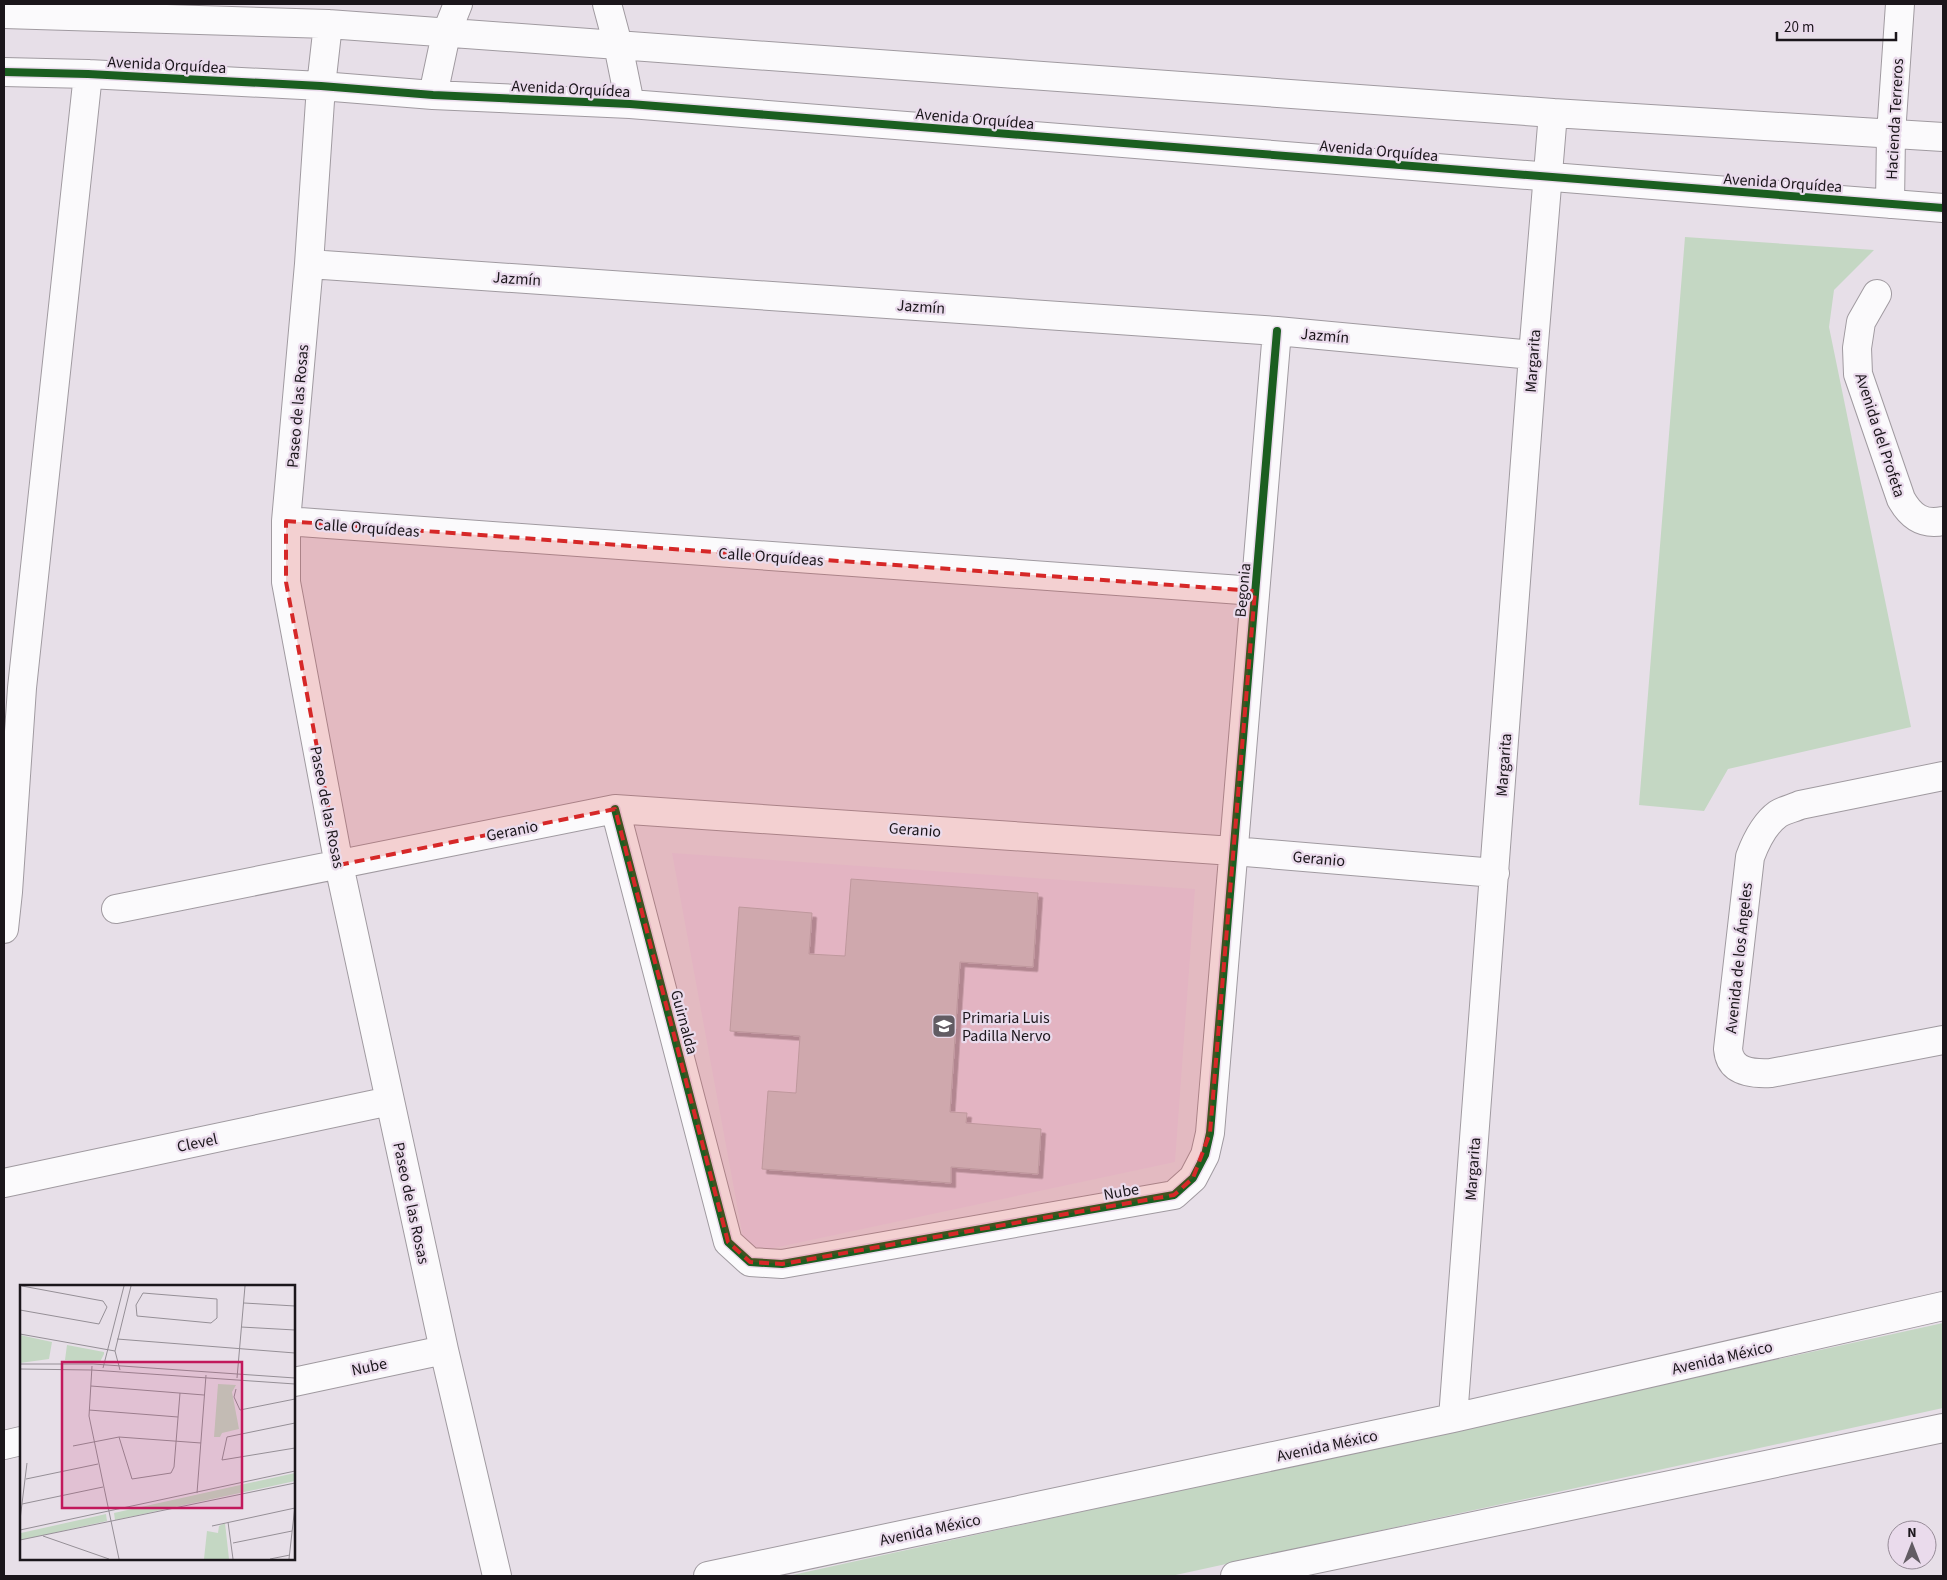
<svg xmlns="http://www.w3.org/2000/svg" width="1947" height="1580" viewBox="0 0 1947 1580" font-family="'Source Sans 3',sans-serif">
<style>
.built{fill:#e6d8e9}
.green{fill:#c4d7c3}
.building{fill:#cec8cf;stroke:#b9b4ba;filter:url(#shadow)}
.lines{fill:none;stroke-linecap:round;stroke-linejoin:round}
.minor-casing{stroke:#a09aa0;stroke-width:30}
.minor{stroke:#fbfafc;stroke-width:28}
.cycleway-casing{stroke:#eadbec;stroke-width:11}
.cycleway{stroke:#1b5e20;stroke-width:8}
.marked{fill:#d62828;fill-opacity:0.2;stroke:#d62828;stroke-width:4;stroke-dasharray:10 6;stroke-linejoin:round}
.labels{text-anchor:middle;stroke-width:4.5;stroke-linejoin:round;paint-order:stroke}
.street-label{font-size:16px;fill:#1b161b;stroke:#eadbec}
.poi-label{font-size:16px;fill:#1b161b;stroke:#eadbec;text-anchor:start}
.inset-road{fill:none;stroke:#958f96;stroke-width:1}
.view{fill:#c2185b;fill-opacity:0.15;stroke:#c2185b;stroke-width:2.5}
.inset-edge{fill:none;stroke:#1b161b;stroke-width:2.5}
</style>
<defs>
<filter id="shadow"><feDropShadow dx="4.5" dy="4.5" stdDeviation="0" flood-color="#0004"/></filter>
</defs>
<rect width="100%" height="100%" fill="#e7dfe8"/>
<path class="built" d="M672,853L1195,889L1175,1162L746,1254Z"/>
<path class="green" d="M1685,237L1874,250L1834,290L1829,327L1911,727L1728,769L1704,811L1639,805Z
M1943,1323V1408L1171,1576H788Z"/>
<path class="building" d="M851,879L1038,893L1033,967L960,962L950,1112L967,1113L966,1123L1041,1129L1038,1174L951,1167V1183L762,1169L768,1091L796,1093L800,1036L730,1031L739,907L812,913L809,954L845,956Z"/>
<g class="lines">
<g class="minor-casing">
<path id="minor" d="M607,4L618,45L630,104
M4,14L328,24L1553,113L1943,137
M328,24L321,86L309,264L286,521V582L339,865L444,1350L497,1576
M4,72L88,74L321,86L433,95L630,104L1943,208
M433,95L446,34L458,4
M1890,204L1891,134L1900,4
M309,264L1277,331L1533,355
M1877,294L1861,322L1857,348L1858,374L1901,499C1911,517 1923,525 1943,521
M286,521L1255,591
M1943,776L1800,805C1794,808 1784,810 1778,814C1764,824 1756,841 1750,857L1728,1049C1730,1072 1752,1074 1771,1073L1943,1040
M615,809L728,1242L750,1262L782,1264L1174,1195L1193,1178L1205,1155L1210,1133L1277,331
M116,909L615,809L1233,851L1495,873
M4,929L8,892L22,688L88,74
M4,1183L390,1101
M294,1382L444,1350
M1453,1418L1533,355L1553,113
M4,1445L21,1441
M708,1576L1453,1418L1943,1306
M1235,1576L1943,1428"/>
</g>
<use href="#minor" class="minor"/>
<g class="cycleway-casing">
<path id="cycleway" d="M4,72L88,74L321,86L433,95L630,104L1943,208
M615,809L728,1242L750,1262L782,1264L1174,1195L1193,1178L1205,1155L1210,1133L1277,331"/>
</g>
<use href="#cycleway" class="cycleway"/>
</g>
<path class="marked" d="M286,521L1255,591L1210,1133L1193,1178L1174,1195L782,1264L750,1262L728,1242L615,809L339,865L286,582Z"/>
<defs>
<g id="school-square" transform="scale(1.25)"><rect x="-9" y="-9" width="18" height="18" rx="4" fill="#625c63" stroke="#eadbec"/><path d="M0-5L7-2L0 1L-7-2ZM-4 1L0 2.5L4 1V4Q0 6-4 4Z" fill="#fff"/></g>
</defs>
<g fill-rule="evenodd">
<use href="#school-square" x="944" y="1026"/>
</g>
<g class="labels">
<g class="street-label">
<text transform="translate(167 64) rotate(3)" y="6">Avenida Orquídea</text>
<text transform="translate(571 88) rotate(3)" y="6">Avenida Orquídea</text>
<text transform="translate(975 118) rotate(5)" y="6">Avenida Orquídea</text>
<text transform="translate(1894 119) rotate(-87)" y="6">Hacienda Terreros</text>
<text transform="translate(1379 150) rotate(5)" y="6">Avenida Orquídea</text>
<text transform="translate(1783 182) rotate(4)" y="6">Avenida Orquídea</text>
<text transform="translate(517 278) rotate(4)" y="6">Jazmín</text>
<text transform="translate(921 306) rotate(4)" y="6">Jazmín</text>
<text transform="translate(1325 335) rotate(5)" y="6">Jazmín</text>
<text transform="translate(1532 361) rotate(-86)" y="6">Margarita</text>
<text transform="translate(297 406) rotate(-85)" y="6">Paseo de las Rosas</text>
<text transform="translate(1881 435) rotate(72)" y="6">Avenida del Profeta</text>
<text transform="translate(367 527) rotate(4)" y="6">Calle Orquídeas</text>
<text transform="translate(771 556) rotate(4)" y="6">Calle Orquídeas</text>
<text transform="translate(1242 590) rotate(-85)" y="6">Begonia</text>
<text transform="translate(1503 765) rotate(-86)" y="6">Margarita</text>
<text transform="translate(328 807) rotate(79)" y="6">Paseo de las Rosas</text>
<text transform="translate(915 829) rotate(4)" y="6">Geranio</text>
<text transform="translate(512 830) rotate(-11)" y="6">Geranio</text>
<text transform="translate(1319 858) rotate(5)" y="6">Geranio</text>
<text transform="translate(1738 958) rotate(-84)" y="6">Avenida de los Ángeles</text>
<text transform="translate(685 1022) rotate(75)" y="6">Guirnalda</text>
<text transform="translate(197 1142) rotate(-12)" y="6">Clevel</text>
<text transform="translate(1472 1169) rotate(-86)" y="6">Margarita</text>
<text transform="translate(1121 1191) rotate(-10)" y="6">Nube</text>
<text transform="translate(412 1203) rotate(78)" y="6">Paseo de las Rosas</text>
<text transform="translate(1722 1357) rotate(-13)" y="6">Avenida México</text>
<text transform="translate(369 1366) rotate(-12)" y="6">Nube</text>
<text transform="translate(1327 1445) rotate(-12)" y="6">Avenida México</text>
<text transform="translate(930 1529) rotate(-12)" y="6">Avenida México</text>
</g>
<g class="poi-label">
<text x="962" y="1023">Primaria Luis<tspan x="962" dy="18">Padilla Nervo</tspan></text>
</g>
</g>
<g transform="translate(20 1285)">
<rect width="275" height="275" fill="#e7dfe8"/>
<path d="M0,50L32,57L29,74L0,78ZM47,60L84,67V69L80,77L45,75ZM198,99L216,100L212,107L219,144L202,148L200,152H194ZM275,188V196L95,235L94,228ZM86,229L87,236L1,255V248ZM205,238L209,274H184L187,246L198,248L199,241Z" fill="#c4d7c3"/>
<path class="inset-road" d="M123,8L197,14V33L191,38L117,31L116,20ZM224,18L275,21M0,25L79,39L87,22L83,16L2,1M221,42L275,45M0,49L95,66M97,54L275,68M0,79H73L275,93M72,81L69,131L99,274M83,83L104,1M0,84L72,85L275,99M100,85L95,66L111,1M217,93L225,1M71,101L184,110M216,104L214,112L220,125L275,114M69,125L158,132M275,138L207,152L202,175L275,163M99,152L112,194L151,188L154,182L160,108M53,161L99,152L181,158M6,194L78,179M177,208L186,90M2,219L83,202M0,235L7,178M208,237L213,274M192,241L275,223M0,245L275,186M23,251L89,274M0,255L275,198M213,258L272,246M250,274L270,270M269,274L275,221"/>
<path class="view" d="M42,77H222V223H42Z"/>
<rect width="275" height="275" class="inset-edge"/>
</g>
<rect width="1947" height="1580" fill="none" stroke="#1b161b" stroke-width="10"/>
<g transform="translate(1912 1545)"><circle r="24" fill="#eadbec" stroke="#978c98"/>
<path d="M0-4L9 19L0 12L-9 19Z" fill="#625c63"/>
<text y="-8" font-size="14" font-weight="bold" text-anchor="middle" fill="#1b161b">N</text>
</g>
<path d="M1777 32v8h119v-8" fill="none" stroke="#1b161b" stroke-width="2.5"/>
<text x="1784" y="32" font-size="15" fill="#1b161b" stroke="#eadbec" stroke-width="4" paint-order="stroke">20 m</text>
</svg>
